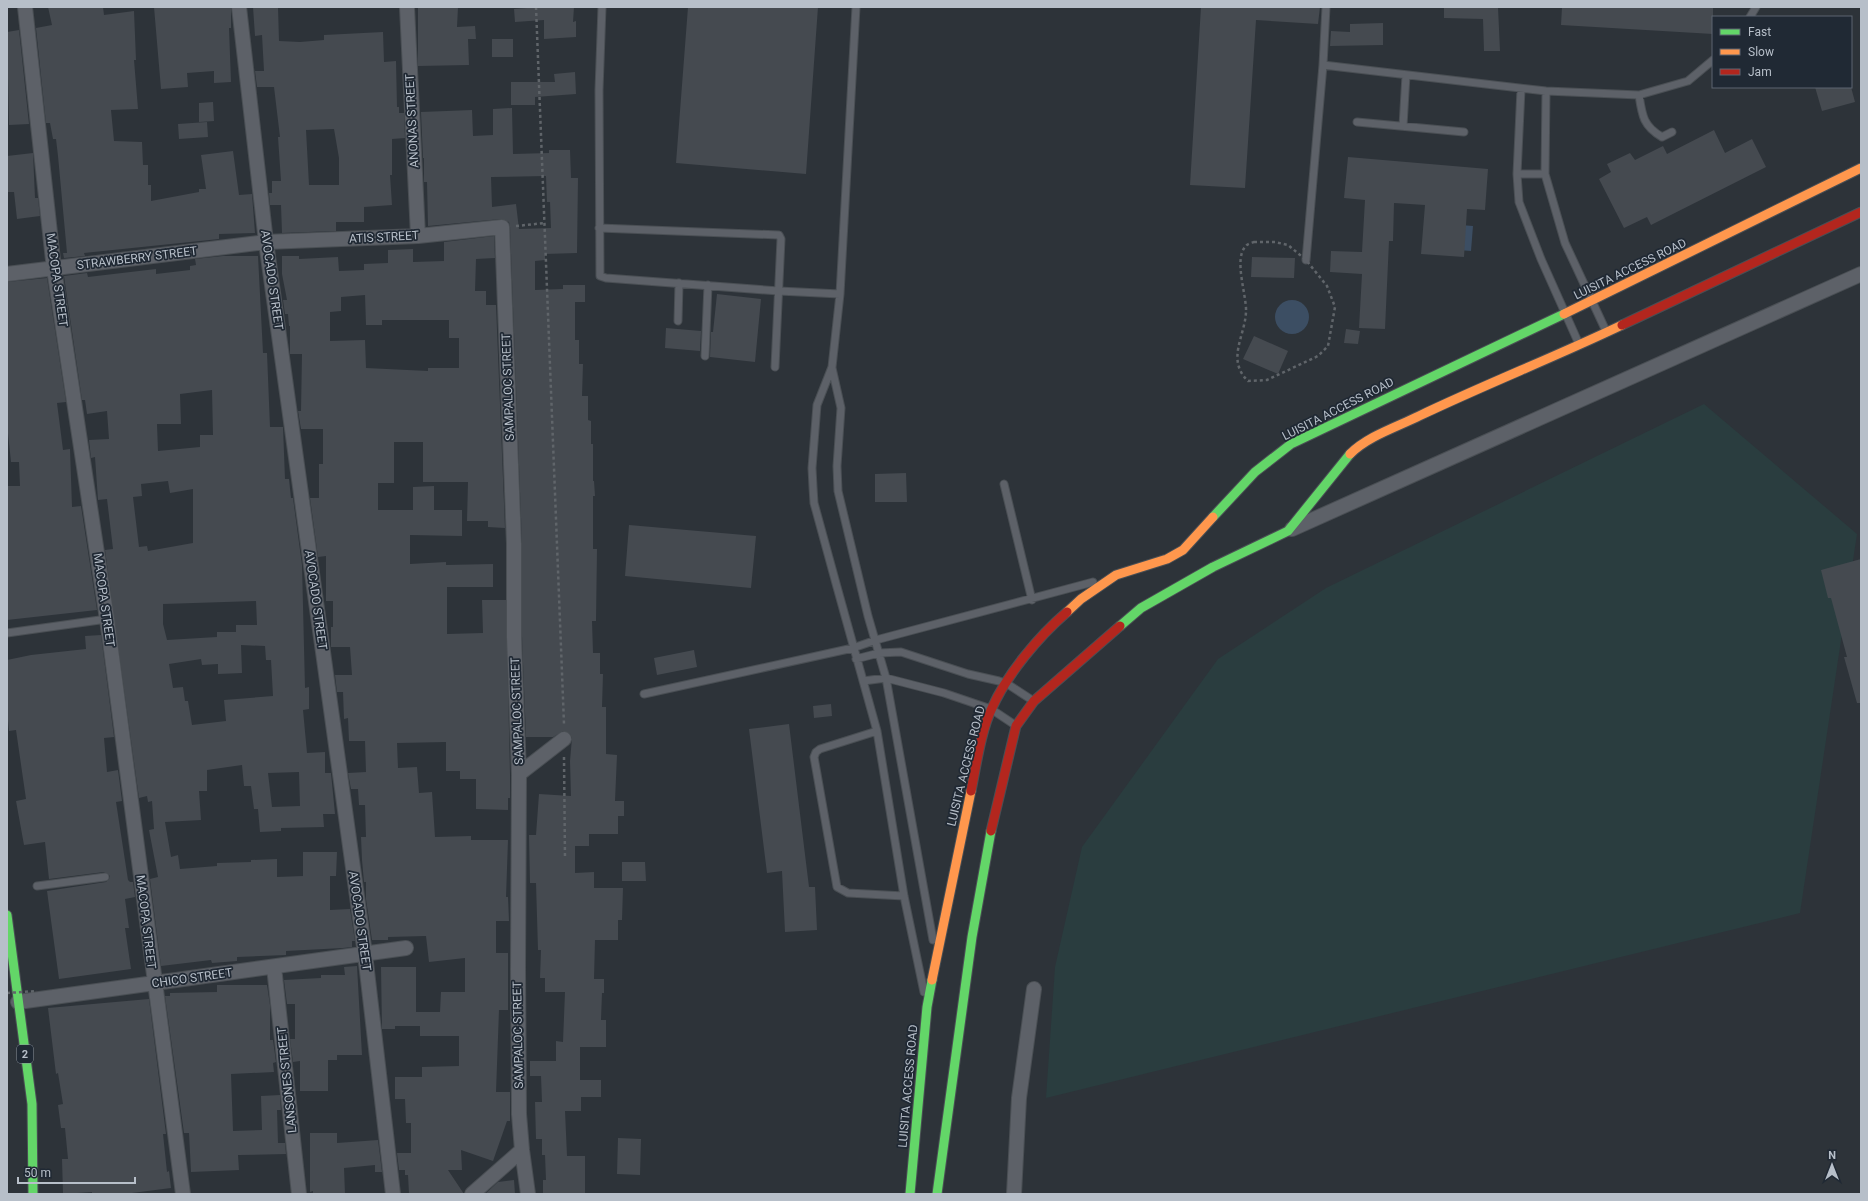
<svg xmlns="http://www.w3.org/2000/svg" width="1868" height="1201" viewBox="0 0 1868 1201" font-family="Roboto,sans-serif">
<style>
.green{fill:#2a3d3f}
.water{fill:#3c4e63}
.building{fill:#454a50;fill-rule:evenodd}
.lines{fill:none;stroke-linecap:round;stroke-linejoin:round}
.lane-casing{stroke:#4a4f54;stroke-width:9}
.street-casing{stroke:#4a4f54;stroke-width:16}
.fast-casing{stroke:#4a4f54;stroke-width:11}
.slow-casing{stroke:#4a4f54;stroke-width:11}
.jam-casing{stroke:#4a4f54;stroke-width:11}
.path{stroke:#60656a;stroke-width:2.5;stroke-dasharray:3 3;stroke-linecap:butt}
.lane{stroke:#5d6168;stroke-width:7}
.street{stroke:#5d6168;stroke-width:14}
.fast{stroke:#63d668;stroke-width:9}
.slow{stroke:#ff974d;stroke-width:9}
.jam{stroke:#b3261e;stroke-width:9}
.path-bridge{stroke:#60656a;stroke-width:2.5;stroke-dasharray:3 3;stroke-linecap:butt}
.labels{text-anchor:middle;stroke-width:3.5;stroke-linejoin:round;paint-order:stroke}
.shield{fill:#202934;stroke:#8a929c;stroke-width:1}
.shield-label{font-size:11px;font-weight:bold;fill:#b7bfc9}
.street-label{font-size:12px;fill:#b7bfc9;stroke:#202934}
</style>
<rect width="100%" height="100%" fill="#2d3339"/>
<path class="green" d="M1704,404L1857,534L1800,913L1046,1098L1055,967L1082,847L1218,659L1326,588Z"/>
<path class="water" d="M1436,223L1473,226L1471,251L1433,248Z
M1275 317a17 17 0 1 1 34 0a17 17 0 1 1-34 0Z"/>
<path class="building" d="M48,7H103L104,15L134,11L136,60H134L138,109L111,110L114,141L142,142L143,165H148V185H151V201L199,192V189H206L201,155L233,151L239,195L252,194L255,233L219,234V239L84,253L85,256L64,258L63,253H67L58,156L56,139H53L50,123H46L36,28L52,25Z
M154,7H231V28H229L231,82L214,83V71L187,73L188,87L161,89Z
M253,7H278L279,41L300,42L324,40V35L383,32L384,62L396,61L397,107H399V113H404L405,138L392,139V175H390L392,205L364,207V222H336V231L282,233L281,205H270L269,193H272V181H281L278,137H280L274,87H257L255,71H264L262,35L255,36ZM334,129L339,158V185H309L306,130Z
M418,7H458L457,27L475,26L476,39H468L469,65L418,66Z
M540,7H574L573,22L576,21V37L544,39V20L515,22L514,9Z
M688,7H818L806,174L676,163Z
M1201,7H1320L1318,24L1256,20L1245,188L1190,185Z
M1444,7H1498L1500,51H1484L1483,19L1444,18Z
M1562,7H1713V34L1561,25Z
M1383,23V45L1330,46L1331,31L1350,32V24Z
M19,30L29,124L9,125L7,32Z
M492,39H513V57H492Z
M575,72L576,94L535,97V105H511V82H555L554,74Z
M1815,87H1851L1855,102L1822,111Z
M213,102L214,121L199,122V103Z
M512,108L513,154L549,153V150H570L571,178H578L577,253L545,254V260L535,261V290L563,289V285H585V302H575V340H579V364H583L582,396H588V420L591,421V444H593V481H594L595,496H593V549H597L596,621H592L593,653H600V674H603L602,707H606V754L617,755L615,801H624V816H618V834H589V846H575V873L594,872V888H623L622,920H618V940H595L594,979H604V993H602L601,1020H606V1047H580V1080H601V1097H581V1111H565L567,1156H585V1194H543V1180H546L545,1155H542V1139H536L535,1102H542L541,1076H530V1061H556V1041L563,1042L565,992H545V978H540L541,950H538L536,883H530L529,835H536L539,794L571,796L570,761L572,738L570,734L563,731L553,737H526L522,637V544L510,227L509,222L501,219L428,226L427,182H424V158H423L421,112L472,110L473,136L493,135V109ZM546,176L547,202H550L551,228L519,229L516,204L492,207L491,177Z
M207,122L208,137L179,139L178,124Z
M1714,130L1725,153L1752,139L1766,167L1651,225L1647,217L1624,228L1599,179L1611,172L1607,164L1630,153L1635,160L1663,146L1667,154Z
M33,153L35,198H38L40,216L17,219L14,192H7V156Z
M1348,157L1488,169L1485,210L1467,209L1464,257L1421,254L1425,205L1394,203L1393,241H1389L1385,329L1359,328L1362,274L1330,272L1331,251L1362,252L1365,200L1344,198Z
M494,236L495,258L476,259L475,291H486V305H496L505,528L488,527V521H467L468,482H423V442H394V483H378V510H413V487L434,486V510H462V536L410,535V564L446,562V565L493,564V587H447V634L483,633L482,600H506L510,774V798H508V810L476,809V779H460V771H446V742L397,743L398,768L417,767L419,793L432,792L435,837L471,836V840H508L506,897H508L509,921H496V953H508V1010H499L496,1092H510V1121H507L493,1161L461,1150L462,1170H448L464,1194H409L408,1175H405V1170H399L397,1153H411V1123H406L405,1099H395V1077H422V1067L459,1066V1036H420V1026H395V1029H382L381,967H416V1012H440L441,992H465V958L429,962L426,936L388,937V940H372L366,899V882H364L362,860L361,837H366L365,805H359L358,789H351L348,773L366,772L365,741H349L348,718L344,719L343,692H337L335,675H352L350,647H331V627H333V601H326V556L318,557L310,498H319V464H323V429H301L298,411H301L302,354H290V326H289L288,314H285L283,300H287L282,274V256H299V259L338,257L339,271L364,270V264L388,263V250L413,249V262L444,261V242ZM365,295L366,325H382V320H449V338H459V368H428V371L366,368L365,340L330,341V312L341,311V297Z
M223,256H258L263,353H267L270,427H283L285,479H289L291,498H293L302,565L305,688L309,687V709L303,710L307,753L325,752V773H331L335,814H323L324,827L281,828V831L260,832L258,809H254L251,786H244L242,765L207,770V791H199L201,820L165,822L171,857L178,855L180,869L217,866V863L251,862V860L277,859V877L303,876V852H337L336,876H330V910L350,909L355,941H352V947L343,948L286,951V955L237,957V961L212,963L211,960L161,966L150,879L158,877L149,830L154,829L152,801L148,802L147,796L139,798L105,550L113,549L107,499L98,500L95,457L91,458L89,440L109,439L107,411L87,414L85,400H82L64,276L87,273L88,277L156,269V274L190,270V266L196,265L195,259ZM212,390L213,435H200V447L158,451L157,424H181L180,394ZM168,481L170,493L193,489V543L148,551L147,546L139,547L133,497L142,496L141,484ZM256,601L257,625H236V632H217V637L167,640L163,624V604ZM241,645L265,646L266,660H271L273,696L224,700L226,721L192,725L188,701H185L183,687L173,688L169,664L201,659L202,665L218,664V674L242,673ZM299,772L300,806L272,807L268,773Z
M1252,257L1295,258L1294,278L1251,277Z
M47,278L66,402L57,403L63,450L70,449L72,507L81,506L97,610L7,620V486H20L19,462H11L7,424V282Z
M717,294L761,299L755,362L710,357L711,332H713Z
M666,328L701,331L700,351L665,348Z
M1346,329L1360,331L1358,344L1344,343Z
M1254,336L1288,351L1278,374L1243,359Z
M906,473L907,502H875V474Z
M629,525L756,536L751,588L625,576Z
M1861,559V703H1857L1844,657H1847L1831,598H1828L1821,570Z
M101,635L114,737L104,738L107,772L118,770L122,801L116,802L128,880L130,882H133L135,897L125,899L129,928H125L131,969L59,979L47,891L106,882L109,879L110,876L104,872L49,879L45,842L24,845L16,801L26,799L16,730L9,731L7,711V660L31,655L86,649L85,636Z
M694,650L697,667L657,675L654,658Z
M831,704L832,716L814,718L813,706Z
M789,724L809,887H815L817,930L785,932L782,871L767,873L749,729Z
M622,862H645L646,881H622Z
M357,966L362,1055H337V1060H328V1091H300V1061L293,1062L290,1039H295V1004H287L284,980L321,978V975H345L344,967Z
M217,985H267L270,1005V1040H273L276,1062L273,1063L274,1072L231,1074L233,1131L262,1130L261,1096L280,1095L281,1110H277L278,1143H285L286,1154L238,1155L239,1170L191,1172L189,1133H184L165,996H170V993L217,992Z
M149,999L166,1134H163L167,1172L169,1171L171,1188L132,1193L92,1194V1192L63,1194L62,1159H68L65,1128H61L58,1105L63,1104L58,1073L56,1074L48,1008Z
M310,1133H337V1143L378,1140L382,1172H375V1165L344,1168L345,1194H313V1191L310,1192Z
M618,1138L641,1139L640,1175L617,1174Z
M514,1180L515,1194H485L498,1182Z"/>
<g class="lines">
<g class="lane-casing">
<path id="lane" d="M602,7L599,90L600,276L606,278L779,291L840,294
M856,7L840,294L832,367L817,405L812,468L813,487L814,503L837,587L877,731L904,896L924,992
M1750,17L1756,7
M1323,65L1326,7
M1521,89L1517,174L1519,202L1541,259L1579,344
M1546,91L1545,174L1565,243L1606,331
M1639,95C1642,115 1643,126 1662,137L1672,132
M1357,122L1464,132
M1403,126L1406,75
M1517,174H1545
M599,228L779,235L781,239L775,367
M1306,260L1323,65L1546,91L1639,95L1688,81L1713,60
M678,321L679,283
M705,356L708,285
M832,368L841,408L837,466L838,491L868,616L886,678L933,940
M1004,484L1032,600
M7,633L107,619
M856,659L879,653L901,652L968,674L999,681L1006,683L1032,700
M863,681L886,678L944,693L991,709L1015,725
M644,694L853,648L876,640L1093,582
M877,731L820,749L816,752L814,757L837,887L848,893L904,896
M37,886L105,877"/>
</g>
<g class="street-casing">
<path id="street" d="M25,7L54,269L107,619L183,1194
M239,7L266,242L365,954L393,1194
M407,7L418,236
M7,274L266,242L418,236L502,227L514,544V637L519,774L518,969L519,1114L522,1150L528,1194
M1292,529L1861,274
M519,774L564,739
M274,967L299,1194
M18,1002L406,948
M472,1194L522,1150
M1014,1194L1019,1098L1034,989"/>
</g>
<g class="fast-casing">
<path id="fast" d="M1213,517L1255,472L1291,444L1564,314
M1120,626L1141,608L1213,567L1288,531L1350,454
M7,915L32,1104L33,1194
M910,1194L927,1007L932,980
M937,1194L972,937L991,831"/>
</g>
<g class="slow-casing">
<path id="slow" d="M1564,314L1861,168
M1350,454C1368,436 1397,427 1419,416C1486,384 1555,357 1622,325
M1067,612L1081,599L1116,575L1167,559L1183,550L1213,517
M932,980L971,791"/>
</g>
<g class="jam-casing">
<path id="jam" d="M1622,325L1861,212
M971,791C976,767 981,730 992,708C1007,674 1039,636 1067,612
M991,831L1016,726L1034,701L1120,626"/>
</g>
<path class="path" d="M536,7L564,724
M516,226L545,223
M1254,242H1275L1288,245L1306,260L1327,286L1335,307L1328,346L1318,356L1267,380L1248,381C1226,360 1245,336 1246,312C1247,296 1233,258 1246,246C1247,244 1251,243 1254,242Z
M564,757L565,859"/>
<use href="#lane" class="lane"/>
<use href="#street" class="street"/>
<use href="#fast" class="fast"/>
<use href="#slow" class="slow"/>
<use href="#jam" class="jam"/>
<path class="path-bridge" d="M7,993L37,991"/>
</g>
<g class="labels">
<rect class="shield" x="17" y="1045" width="16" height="18" rx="3"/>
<g class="shield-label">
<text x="25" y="1058">2</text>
</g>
<g class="street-label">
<text transform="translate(412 121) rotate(-93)" y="4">ANONAS STREET</text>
<text transform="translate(384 237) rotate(-3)" y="4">ATIS STREET</text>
<text transform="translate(137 258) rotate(-7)" y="4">STRAWBERRY STREET</text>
<text transform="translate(1630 269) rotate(-26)" y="4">LUISITA ACCESS ROAD</text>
<text transform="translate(57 280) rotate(82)" y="4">MACOPA STREET</text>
<text transform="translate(272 280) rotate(82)" y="4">AVOCADO STREET</text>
<text transform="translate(508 387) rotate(-92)" y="4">SAMPALOC STREET</text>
<text transform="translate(1338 409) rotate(-27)" y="4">LUISITA ACCESS ROAD</text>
<text transform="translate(104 600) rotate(82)" y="4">MACOPA STREET</text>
<text transform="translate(316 600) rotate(82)" y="4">AVOCADO STREET</text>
<text transform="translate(517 711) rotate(-92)" y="4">SAMPALOC STREET</text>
<text transform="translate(966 766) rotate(-76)" y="4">LUISITA ACCESS ROAD</text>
<text transform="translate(360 921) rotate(82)" y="4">AVOCADO STREET</text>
<text transform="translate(146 922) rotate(83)" y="4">MACOPA STREET</text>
<text transform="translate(192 978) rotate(-8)" y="4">CHICO STREET</text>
<text transform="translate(518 1035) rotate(-91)" y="4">SAMPALOC STREET</text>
<text transform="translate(287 1080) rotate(-96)" y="4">LANSONES STREET</text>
<text transform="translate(908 1086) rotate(-85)" y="4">LUISITA ACCESS ROAD</text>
</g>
</g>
<rect width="1868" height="1201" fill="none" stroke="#b7bfc9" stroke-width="16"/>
<rect x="1712" y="16" width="140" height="72" fill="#202934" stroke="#5c6570"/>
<rect x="1720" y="29" width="20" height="6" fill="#63d668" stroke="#5c6570"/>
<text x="1748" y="36" font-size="12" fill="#b7bfc9">Fast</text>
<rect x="1720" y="49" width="20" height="6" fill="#ff974d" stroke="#5c6570"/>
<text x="1748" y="56" font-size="12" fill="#b7bfc9">Slow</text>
<rect x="1720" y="69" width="20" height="6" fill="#b3261e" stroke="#5c6570"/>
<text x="1748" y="76" font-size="12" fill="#b7bfc9">Jam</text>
<g transform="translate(1832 1165)" stroke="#202934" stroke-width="3" paint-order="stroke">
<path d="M0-3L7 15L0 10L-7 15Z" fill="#b7bfc9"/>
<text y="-6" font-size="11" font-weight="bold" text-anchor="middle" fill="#b7bfc9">N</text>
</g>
<path d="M18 1177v6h117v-6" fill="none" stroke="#b7bfc9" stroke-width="2"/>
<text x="24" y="1177" font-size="12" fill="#b7bfc9" stroke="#202934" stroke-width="3" paint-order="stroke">50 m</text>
</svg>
